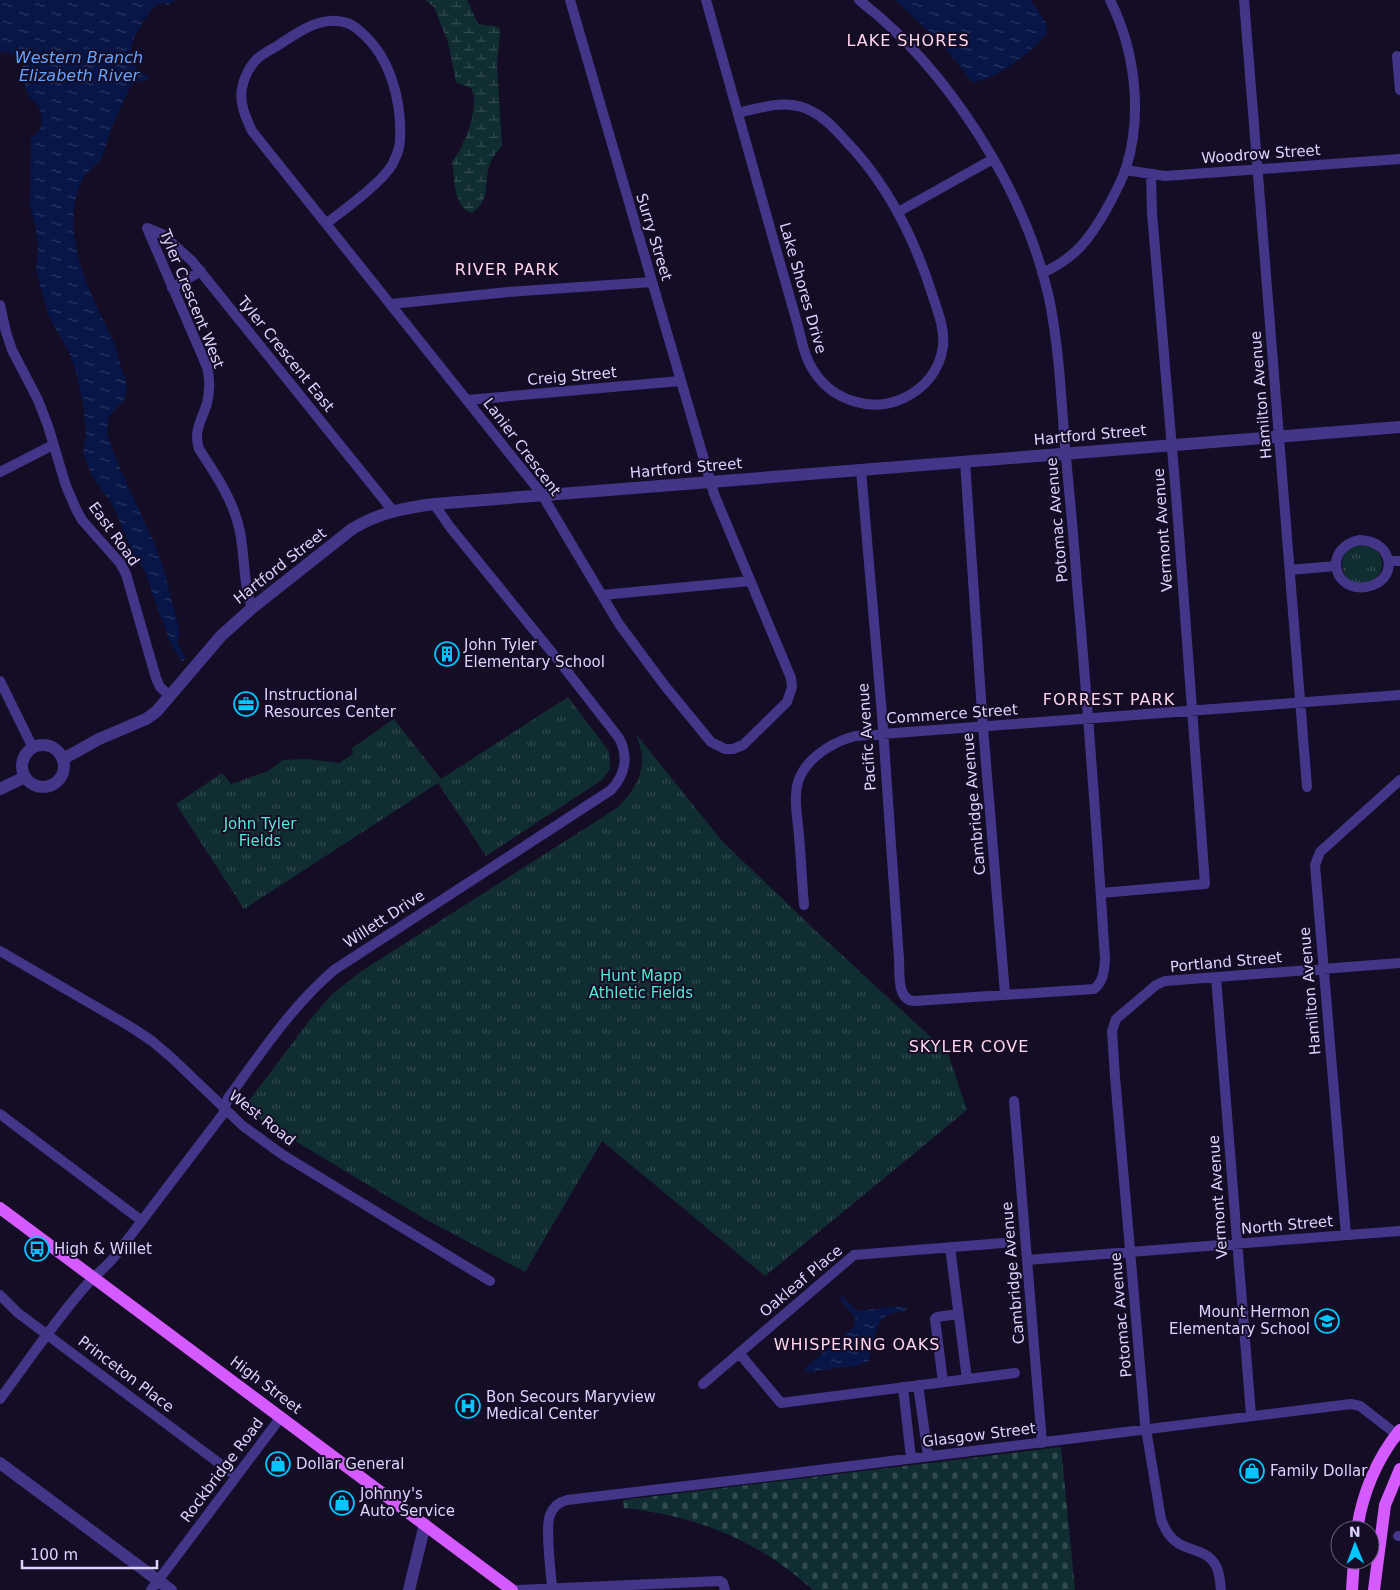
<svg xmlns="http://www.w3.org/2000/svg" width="1400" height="1590" viewBox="0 0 1400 1590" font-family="'DejaVu Sans',sans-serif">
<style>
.wetland{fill:url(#wetland-marsh)}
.cemetery{fill:url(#cemetery-stones)}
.park{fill:url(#park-tufts)}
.water{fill:url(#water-ripples)}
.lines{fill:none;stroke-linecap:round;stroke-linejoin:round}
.minor{stroke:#433588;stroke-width:10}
.tertiary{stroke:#433588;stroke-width:12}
.primary{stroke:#d55aff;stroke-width:12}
.labels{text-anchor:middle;stroke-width:4;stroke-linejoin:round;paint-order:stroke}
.street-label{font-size:15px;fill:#ddd3ff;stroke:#150d26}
.poi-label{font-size:15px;fill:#ddd3ff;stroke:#150d26;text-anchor:start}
.park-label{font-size:15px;fill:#57e7d4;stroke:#150d26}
.neighbourhood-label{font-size:16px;letter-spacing:1px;fill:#ffd5eb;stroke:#150d26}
.water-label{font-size:16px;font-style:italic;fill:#61a3ff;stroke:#150d26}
</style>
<defs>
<pattern id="wetland-marsh" width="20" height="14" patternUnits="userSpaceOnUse" patternTransform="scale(1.25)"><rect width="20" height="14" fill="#102e31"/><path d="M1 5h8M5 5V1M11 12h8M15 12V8" fill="none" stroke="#324b50"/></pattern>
<pattern id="cemetery-stones" width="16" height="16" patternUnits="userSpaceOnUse" patternTransform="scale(1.25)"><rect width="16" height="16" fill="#102e31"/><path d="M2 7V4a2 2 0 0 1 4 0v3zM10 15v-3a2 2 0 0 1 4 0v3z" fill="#324b50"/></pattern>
<pattern id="park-tufts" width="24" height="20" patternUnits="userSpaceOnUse" patternTransform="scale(1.25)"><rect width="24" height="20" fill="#102e31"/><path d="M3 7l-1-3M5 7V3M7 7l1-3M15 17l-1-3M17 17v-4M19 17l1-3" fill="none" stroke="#324b50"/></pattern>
<pattern id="water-ripples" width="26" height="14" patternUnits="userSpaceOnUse" patternTransform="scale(1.25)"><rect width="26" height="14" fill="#071646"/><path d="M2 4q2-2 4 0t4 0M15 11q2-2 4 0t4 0" fill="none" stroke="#2b3762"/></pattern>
</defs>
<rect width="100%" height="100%" fill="#150d26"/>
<path class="wetland" d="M425,0H467L478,24L499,27L500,32L497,65L502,145L492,159L488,169L485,196L480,206L472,213C453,207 455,179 452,162C464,147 481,106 471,88L456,82L448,42L434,7Z"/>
<path class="cemetery" d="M1061,1447L1075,1590H813C757,1540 698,1516 624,1508L623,1500Z"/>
<path class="park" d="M1342 564a20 20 0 1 1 40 0a20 20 0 1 1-40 0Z
M568,697L609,751L610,769L602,780L486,856L438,783L244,909L176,804L222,773L231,784L268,771L283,760L307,759L339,763L353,754L352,748L394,719L441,779Z
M636,734L722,841L817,932L948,1053L967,1110L765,1276L602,1141L525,1272L425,1219L267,1124L245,1106L309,1021L331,995L360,972L617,808C630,795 643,778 642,758C642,750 638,741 636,734Z"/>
<path class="water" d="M0,0H176L168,5C164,3 160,2 157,5C148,11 132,38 131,49C131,62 137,72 149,76L148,80L136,82L131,86C123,102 115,118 109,135C106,142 105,150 102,157C98,166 88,170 84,176C55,234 92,295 116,347L118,357L127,385L125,398L108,418L107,434L119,466L155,545L164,570L180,633L177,643L186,658L182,662L171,644L152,593L145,571L134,555L112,504L92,476L83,452L86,433L83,403L76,372L69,352L49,317L36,271L38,245L35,225L30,206L31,138C39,131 44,127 41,116C41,112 40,108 38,105C34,101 30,99 28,94C19,73 33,53 0,52Z
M895,0H1031L1046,23L1047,33C1034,51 994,81 972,82C950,51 924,26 895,0Z
M842,1296L857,1311L901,1306L906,1308V1310C901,1312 895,1312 890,1314C874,1320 872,1347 869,1361L855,1366L808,1372L805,1370L807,1366L854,1327L855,1318L841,1301L840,1297Z"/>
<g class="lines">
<path class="minor" d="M706,0C729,81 751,161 774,242C782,270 790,298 798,326C802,342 805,359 815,373C834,401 873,413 904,398C925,388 940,370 943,346C945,330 938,312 933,297C915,239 887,183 844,139C835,129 825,118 813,112C790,98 762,107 738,113
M859,0C947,68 1025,189 1049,298C1059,347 1061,396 1065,446C1069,492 1074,538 1077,584C1088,709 1097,834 1105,959C1104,970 1104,981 1094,989L915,1001C896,1001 900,972 899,959L882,715L861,470
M1244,0L1307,787
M1397,56L1400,90
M1125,170L1165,176L1400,159
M898,212L993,159
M327,223C345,209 381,183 392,165C396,157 400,149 400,140C402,103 391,58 362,33C358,29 354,26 350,24C322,13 299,32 277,46C270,50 260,55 255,61C248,69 244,78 242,88C239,103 246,118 252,131L541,493L619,624L665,686L711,742L725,749H733L743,745L787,702L792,687L791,678L714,494L570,0
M147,228L207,367C210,379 210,391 207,403C202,420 193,431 199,449C216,475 234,501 240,532C245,557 243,584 252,608
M147,228L162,234L192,261L393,511
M1042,273C1074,259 1089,240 1106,210C1113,197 1121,183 1126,168C1143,114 1135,50 1110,0
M172,288L201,271
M391,304L508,292L652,282
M0,305L6,332L12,350L38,400L48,426L66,486L76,509L82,520L120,563L126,574L156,678L160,687L170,696
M467,400L680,381
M965,462L983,727L1005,994
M0,472L53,445
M1360,540C1395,541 1399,582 1366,587C1332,592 1323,547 1360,540Z
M1389,561H1400
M1290,570L1335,566
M602,595L750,581
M0,681L33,748
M1101,893L1205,884L1177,507L1152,213L1151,175
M804,905C802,882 801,859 799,836C798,822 795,808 796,794C797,763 829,743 855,736L1400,695
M0,951L131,1027L152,1041L172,1058L243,1126L283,1155L490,1281
M1216,977L1251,1415
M1014,1101L1042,1443
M0,1114L142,1221
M1346,1235L1315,865L1320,852L1400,780
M950,1247L967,1379
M1027,1260L1400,1231
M0,1295L18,1313L235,1475
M739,1353L781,1403L1015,1373
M943,1382L935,1319L937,1317L958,1314
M703,1384L854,1255L1003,1243
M918,1385L928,1456
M903,1387L911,1458
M0,1399C29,1360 58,1316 91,1280C99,1272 108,1265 115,1256L223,1114L228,1098C261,1053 291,1007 334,970L611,790C625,775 629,757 619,738L559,661L450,527L434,504
M1398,1536H1400
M552,1588C551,1573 545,1527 550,1515C553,1507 559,1502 567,1500L770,1476L1351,1404L1360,1406L1400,1437
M151,1590L281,1417
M518,1590L720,1581L723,1583L725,1590
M1221,1590C1220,1582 1220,1573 1216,1566C1202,1541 1175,1559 1161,1519L1145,1423L1115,1077L1112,1031L1116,1019L1156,985L1165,981L1400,963"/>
<path class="tertiary" d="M22 766a21 21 0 1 1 42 0a21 21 0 1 1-42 0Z
M63,759L99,739L146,719L156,712L221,636L252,608L352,529C378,513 404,508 434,504L1400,427
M0,789L25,777
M0,1463L171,1590
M409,1590L425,1524"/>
<path class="primary" d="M0,1208L512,1590
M1357,1530C1362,1494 1377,1458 1400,1430
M1352,1590L1354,1560
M1374,1590L1385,1505L1400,1469"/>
</g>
<defs>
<g id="building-ring" transform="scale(1.25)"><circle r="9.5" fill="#150d26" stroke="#00c6fe" stroke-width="1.5"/><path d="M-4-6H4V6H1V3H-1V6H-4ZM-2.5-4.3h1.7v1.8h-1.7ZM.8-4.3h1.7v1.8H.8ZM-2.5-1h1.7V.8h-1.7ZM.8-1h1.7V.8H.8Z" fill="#00c6fe"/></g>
<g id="office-ring" transform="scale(1.25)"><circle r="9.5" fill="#150d26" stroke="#00c6fe" stroke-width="1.5"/><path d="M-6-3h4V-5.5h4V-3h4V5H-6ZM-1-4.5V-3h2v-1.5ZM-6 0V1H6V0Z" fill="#00c6fe"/></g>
<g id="bus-ring" transform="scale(1.25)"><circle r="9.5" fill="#150d26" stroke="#00c6fe" stroke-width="1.5"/><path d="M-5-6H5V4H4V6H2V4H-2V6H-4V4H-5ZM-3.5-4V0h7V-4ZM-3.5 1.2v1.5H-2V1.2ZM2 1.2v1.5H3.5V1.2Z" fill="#00c6fe"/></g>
<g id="school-ring" transform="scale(1.25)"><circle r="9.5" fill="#150d26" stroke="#00c6fe" stroke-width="1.5"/><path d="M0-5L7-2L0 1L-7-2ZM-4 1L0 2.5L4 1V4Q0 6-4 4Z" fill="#00c6fe"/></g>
<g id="hospital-ring" transform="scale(1.25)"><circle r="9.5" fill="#150d26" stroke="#00c6fe" stroke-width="1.5"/><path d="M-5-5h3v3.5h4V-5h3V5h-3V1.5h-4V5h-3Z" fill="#00c6fe"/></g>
<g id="shop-ring" transform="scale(1.25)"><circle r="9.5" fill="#150d26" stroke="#00c6fe" stroke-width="1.5"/><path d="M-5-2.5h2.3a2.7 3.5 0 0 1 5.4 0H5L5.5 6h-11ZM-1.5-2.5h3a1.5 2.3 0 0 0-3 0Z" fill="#00c6fe"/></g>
</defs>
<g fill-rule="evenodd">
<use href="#building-ring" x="447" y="654"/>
<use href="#office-ring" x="246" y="704"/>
<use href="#bus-ring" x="37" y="1249"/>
<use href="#school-ring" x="1327" y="1321"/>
<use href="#hospital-ring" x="468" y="1406"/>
<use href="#shop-ring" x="278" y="1464"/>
<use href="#shop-ring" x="1252" y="1471"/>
<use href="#shop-ring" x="342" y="1503"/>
</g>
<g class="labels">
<g class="street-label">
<text transform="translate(1261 154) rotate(-4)" y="5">Woodrow Street</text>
<text transform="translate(654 237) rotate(73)" y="5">Surry Street</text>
<text transform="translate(803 288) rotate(74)" y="5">Lake Shores Drive</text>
<text transform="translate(192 299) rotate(68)" y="5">Tyler Crescent West</text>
<text transform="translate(286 354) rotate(51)" y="5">Tyler Crescent East</text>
<text transform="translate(572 376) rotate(-5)" y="5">Creig Street</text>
<text transform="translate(1261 395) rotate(-95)" y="5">Hamilton Avenue</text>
<text transform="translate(1090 435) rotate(-5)" y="5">Hartford Street</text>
<text transform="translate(522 447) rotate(53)" y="5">Lanier Crescent</text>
<text transform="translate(686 468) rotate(-5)" y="5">Hartford Street</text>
<text transform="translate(1057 520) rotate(-95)" y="5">Potomac Avenue</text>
<text transform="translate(1163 530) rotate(-94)" y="5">Vermont Avenue</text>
<text transform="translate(114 534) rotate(54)" y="5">East Road</text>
<text transform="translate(280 566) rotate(-38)" y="5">Hartford Street</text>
<text transform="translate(952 714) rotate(-4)" y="5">Commerce Street</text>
<text transform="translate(867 737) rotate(-94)" y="5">Pacific Avenue</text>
<text transform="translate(974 804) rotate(-95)" y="5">Cambridge Avenue</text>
<text transform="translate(384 919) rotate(-33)" y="5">Willett Drive</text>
<text transform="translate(1226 962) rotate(-5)" y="5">Portland Street</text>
<text transform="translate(1310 991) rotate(-95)" y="5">Hamilton Avenue</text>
<text transform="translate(262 1118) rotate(38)" y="5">West Road</text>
<text transform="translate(1218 1197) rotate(-94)" y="5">Vermont Avenue</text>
<text transform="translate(1287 1225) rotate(-5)" y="5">North Street</text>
<text transform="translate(1013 1273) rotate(-95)" y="5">Cambridge Avenue</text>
<text transform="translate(801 1281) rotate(-40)" y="5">Oakleaf Place</text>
<text transform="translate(1121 1315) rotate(-95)" y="5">Potomac Avenue</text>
<text transform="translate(126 1374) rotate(37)" y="5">Princeton Place</text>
<text transform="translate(266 1385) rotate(37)" y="5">High Street</text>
<text transform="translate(979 1435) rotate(-7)" y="5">Glasgow Street</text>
<text transform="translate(222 1470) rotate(-53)" y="5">Rockbridge Road</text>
</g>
<g class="poi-label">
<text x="464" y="650">John Tyler<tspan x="464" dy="17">Elementary School</tspan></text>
<text x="264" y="700">Instructional<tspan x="264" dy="17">Resources Center</tspan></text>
<text x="54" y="1254">High &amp; Willet</text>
<text x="1310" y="1317" text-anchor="end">Mount Hermon<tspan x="1310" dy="17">Elementary School</tspan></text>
<text x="486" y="1402">Bon Secours Maryview<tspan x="486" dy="17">Medical Center</tspan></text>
<text x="296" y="1469">Dollar General</text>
<text x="1270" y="1476">Family Dollar</text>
<text x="360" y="1499">Johnny's<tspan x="360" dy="17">Auto Service</tspan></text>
</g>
<g class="park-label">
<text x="260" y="829">John Tyler<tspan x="260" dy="17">Fields</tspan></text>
<text x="641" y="981">Hunt Mapp<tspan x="641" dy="17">Athletic Fields</tspan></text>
</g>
<g class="neighbourhood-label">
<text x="908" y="46">LAKE SHORES</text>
<text x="507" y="275">RIVER PARK</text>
<text x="1109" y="705">FORREST PARK</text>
<text x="969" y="1052">SKYLER COVE</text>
<text x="857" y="1350">WHISPERING OAKS</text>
</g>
<g class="water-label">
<text x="79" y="63">Western Branch<tspan x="79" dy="18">Elizabeth River</tspan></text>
</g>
</g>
<g transform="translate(1355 1545) rotate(359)"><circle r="24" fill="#150d26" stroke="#655c7d"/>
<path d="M0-4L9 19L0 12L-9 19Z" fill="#00c6fe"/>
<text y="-8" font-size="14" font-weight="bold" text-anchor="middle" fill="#ddd3ff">N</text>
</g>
<path d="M22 1560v8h135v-8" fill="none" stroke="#ddd3ff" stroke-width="2.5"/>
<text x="30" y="1560" font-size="15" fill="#ddd3ff" stroke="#150d26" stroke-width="4" paint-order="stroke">100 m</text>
</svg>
